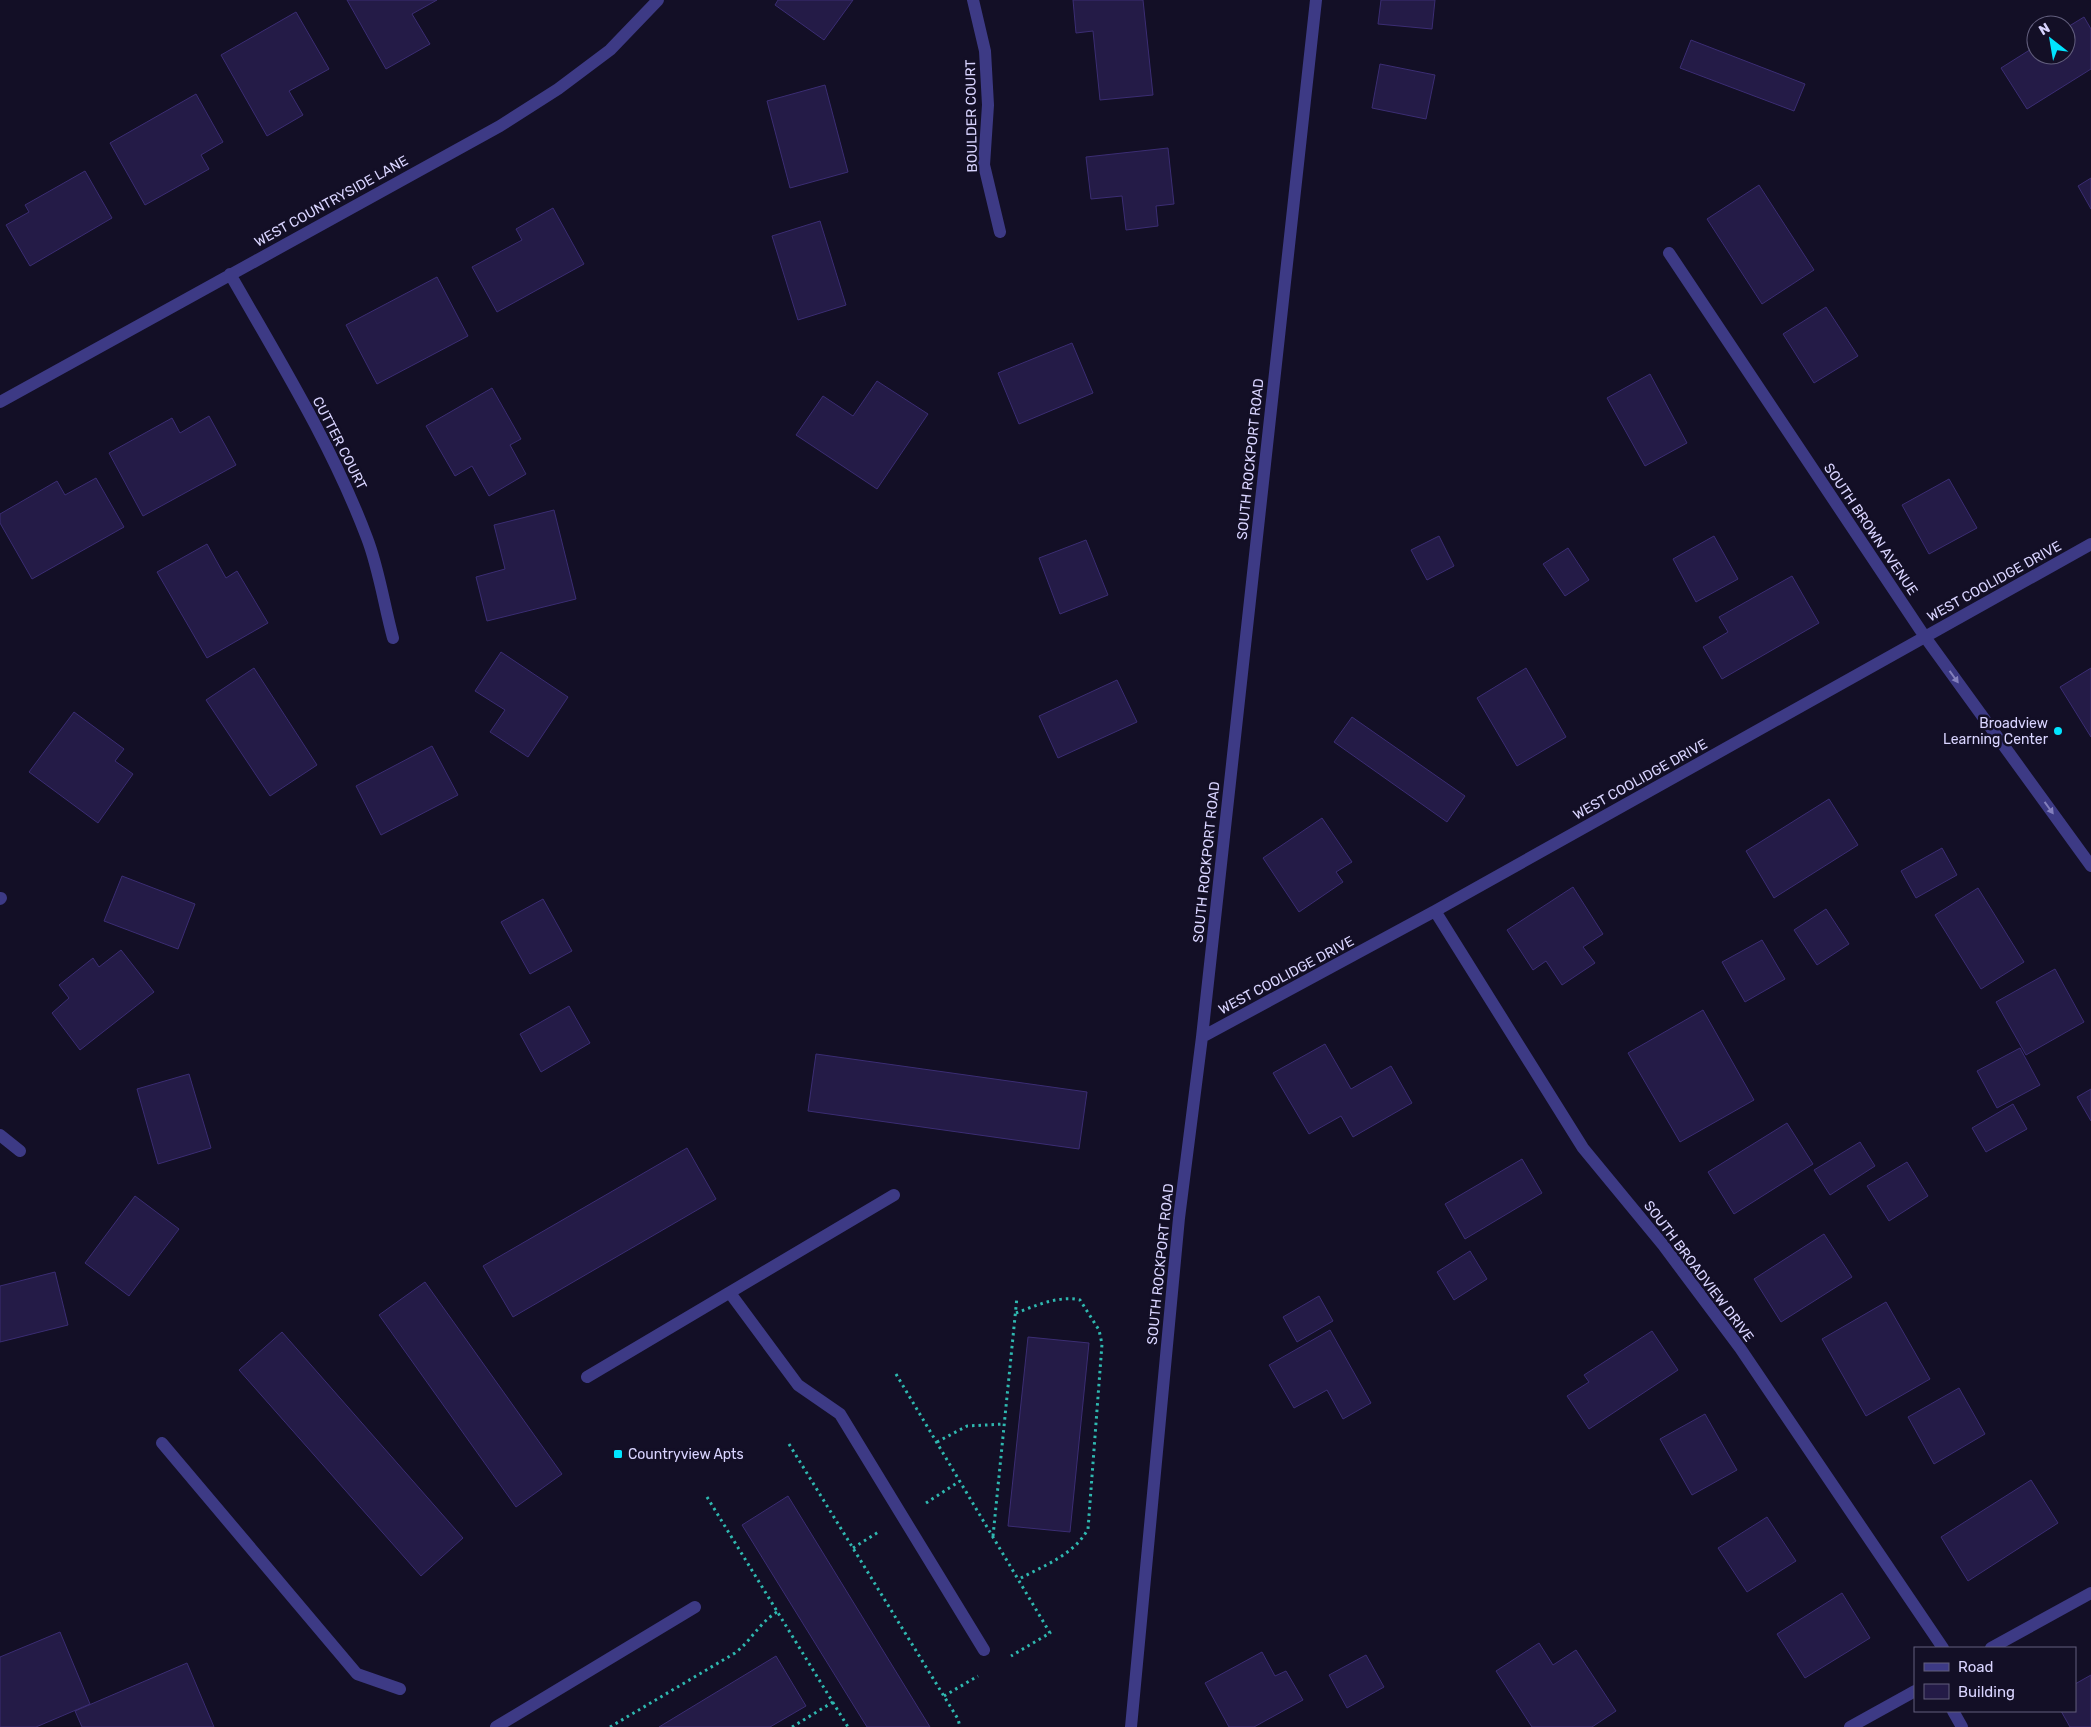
<svg xmlns="http://www.w3.org/2000/svg" width="2091" height="1727" viewBox="0 0 2091 1727" font-family="Rubik,sans-serif">
<style>
.building{fill:#241b47;stroke:#3b2d73}
.lines{fill:none;stroke-linecap:round;stroke-linejoin:round}
.path{stroke:#2fb8b0;stroke-width:3;stroke-dasharray:2.5 4;stroke-linecap:butt}
.minor{stroke:#3d3a85;stroke-width:12}
.oneway{fill:#837fbc}
.poi-dot{fill:#00e5ff;stroke:#130f26;stroke-width:2}
.labels{text-anchor:middle;stroke-width:5;stroke-linejoin:round;paint-order:stroke}
.street-label{font-size:14px;fill:#d9d4ff;stroke:#130f26}
.poi-label{font-size:14px;fill:#d9d4ff;stroke:#130f26;text-anchor:end}
</style>
<rect width="100%" height="100%" fill="#130f26"/>
<path class="building" d="M347,0H437L412,14L430,44L386,69Z
M778,0H853L824,40L775,5Z
M1073,0H1143L1153,95L1100,100L1093,31L1076,33Z
M1381,0H1435L1432,29L1378,24Z
M296,12L329,69L289,91L303,115L267,136L221,55Z
M2084,17L2091,29V69L2027,109L2001,68L2036,46V55H2066V28Z
M1691,40L1805,84L1794,111L1680,68Z
M1380,64L1435,75L1426,119L1372,108Z
M825,85L848,172L790,188L767,101Z
M196,94L223,142L201,155L209,169L145,205L110,143Z
M1168,148L1174,204L1156,206L1158,226L1126,230L1122,196L1091,199L1086,157Z
M85,171L112,218L30,266L6,225L29,212L25,205Z
M2091,178V209L2078,186Z
M1759,185L1814,270L1762,304L1707,219Z
M553,208L584,264L497,312L472,267L522,240L516,229Z
M820,221L846,305L798,320L772,236Z
M437,277L468,336L377,384L346,325Z
M1826,307L1858,356L1814,383L1783,334Z
M1072,343L1093,393L1019,424L998,373Z
M1650,374L1687,443L1645,466L1607,398Z
M877,381L928,414L877,489L796,435L823,396L853,416Z
M492,388L521,439L510,445L526,474L489,496L472,466L455,476L426,426Z
M209,416L236,465L143,516L109,453L172,418L180,433Z
M96,478L124,527L32,579L0,523V514L57,481L65,495Z
M1949,479L1977,528L1929,554L1902,505Z
M554,510L576,599L487,621L476,577L505,569L494,525Z
M1439,536L1454,566L1427,580L1411,550Z
M1714,536L1738,579L1696,602L1673,559Z
M1086,540L1108,595L1060,614L1039,558Z
M207,544L226,578L237,571L268,623L207,658L157,572Z
M1568,548L1589,580L1565,596L1543,564Z
M1792,576L1819,623L1722,679L1703,647L1728,632L1719,617Z
M501,652L568,697L528,757L490,732L505,710L475,691Z
M254,668L317,765L270,796L206,700Z
M1526,668L1566,737L1517,766L1477,698Z
M2091,668V737L2060,687Z
M1117,680L1137,722L1058,758L1039,716Z
M74,712L124,749L115,761L133,774L98,823L29,772Z
M1352,717L1465,796L1447,822L1334,742Z
M432,746L458,795L381,835L356,786Z
M1829,799L1858,845L1774,898L1746,851Z
M1322,818L1352,862L1336,872L1343,882L1299,912L1263,858Z
M1942,848L1957,875L1916,898L1901,871Z
M122,876L195,904L178,949L104,921Z
M1573,887L1603,934L1583,947L1595,963L1562,985L1546,961L1533,970L1507,930Z
M1978,888L2024,962L1981,989L1935,915Z
M543,899L572,951L530,974L501,922Z
M1826,909L1849,944L1817,965L1794,930Z
M1762,940L1785,979L1745,1002L1722,962Z
M121,950L154,992L80,1050L52,1013L69,998L59,985L93,958L99,967Z
M2055,969L2084,1022L2026,1055L1996,1002Z
M569,1006L590,1043L541,1072L520,1034Z
M1703,1010L1754,1100L1680,1142L1628,1053Z
M1325,1044L1351,1089L1391,1066L1412,1103L1353,1137L1341,1116L1309,1134L1273,1073Z
M2020,1048L2040,1085L1997,1108L1977,1071Z
M816,1054L1087,1092L1079,1149L808,1111Z
M189,1074L211,1148L158,1164L137,1089Z
M2091,1089V1121L2077,1097Z
M2013,1104L2027,1129L1986,1152L1972,1128Z
M1787,1123L1813,1164L1734,1214L1708,1172Z
M1860,1142L1875,1166L1830,1195L1814,1170Z
M687,1148L716,1199L513,1317L483,1266Z
M1522,1159L1542,1193L1465,1239L1445,1204Z
M1907,1162L1928,1196L1889,1221L1867,1186Z
M135,1196L179,1229L129,1296L85,1263Z
M1824,1234L1852,1277L1781,1322L1754,1279Z
M1470,1251L1487,1279L1454,1300L1437,1272Z
M55,1272L68,1325L0,1342V1286Z
M425,1282L562,1474L516,1507L379,1315Z
M1319,1296L1333,1321L1297,1342L1283,1317Z
M1886,1302L1930,1379L1866,1416L1822,1339Z
M1330,1330L1371,1403L1343,1419L1327,1390L1294,1408L1269,1365Z
M1652,1331L1678,1370L1589,1429L1567,1396L1589,1382L1584,1375Z
M282,1332L463,1538L421,1576L239,1370Z
M1028,1337L1089,1343L1070,1532L1008,1526Z
M1959,1388L1985,1434L1934,1464L1908,1417Z
M1705,1414L1737,1470L1692,1495L1660,1439Z
M2031,1480L2058,1523L1968,1581L1941,1537Z
M788,1496L930,1727H867L742,1525Z
M1767,1517L1796,1561L1747,1592L1718,1548Z
M1842,1593L1870,1638L1805,1678L1777,1634Z
M60,1632L90,1704L36,1727H0V1657Z
M1539,1643L1553,1665L1576,1650L1616,1711L1592,1727H1532L1496,1671Z
M1262,1652L1275,1676L1286,1671L1303,1700L1254,1727H1229L1205,1683Z
M1366,1655L1384,1687L1347,1708L1329,1675Z
M776,1656L806,1706L770,1727H659Z
M187,1663L214,1727H82L75,1711Z
M2091,1675V1727H2070L2061,1711H2075V1684Z"/>
<g class="lines">
<path class="path" d="M1016,1313C1035,1306 1059,1295 1080,1300L1099,1330L1102,1344L1088,1529C1074,1555 1043,1566 1019,1579
M896,1374L1050,1633L1011,1656
M937,1442L967,1426L1004,1424
M789,1444L958,1719L960,1727
M707,1497L848,1727
M926,1503L960,1481
M993,1536L1017,1297
M853,1548L880,1531
M944,1696L978,1676
M610,1727L735,1653C751,1641 759,1623 777,1612
M792,1727L833,1702"/>
<path class="minor" d="M973,0L985,51L988,105L984,165L1000,232
M1669,253L1925,637L2091,866
M230,274C279,360 332,445 367,538C379,569 384,605 393,638
M0,402L500,126L558,89L610,50L658,0
M0,899L1,898
M1435,911L1583,1148L1663,1245L1740,1348L1943,1648
M1202,1037L1435,911L2091,544
M0,1135L20,1151
M730,1293L798,1385L840,1414L984,1650
M587,1377L894,1195
M162,1443L357,1674L400,1689
M1991,1648L2091,1593
M1953,1711L1962,1727
M496,1727L695,1607
M1131,1727L1179,1218L1202,1037L1316,0
M1850,1727L1915,1691"/>
</g>
<defs><path id="oneway-solid" d="M-6-.8H1V-3.2L6.5 0L1 3.2V.8H-6Z" transform="scale(1.25)"/></defs>
<g class="oneway">
<use href="#oneway-solid" transform="translate(1954 677) rotate(54)"/>
<use href="#oneway-solid" transform="translate(2049 808) rotate(54)"/>
</g>
<g class="poi-dot">
<circle cx="2058" cy="731" r="5"/>
<rect x="613" y="1449" width="10" height="10" rx="2.5"/>
</g>
<g class="labels">
<g class="street-label">
<text transform="translate(971 116) rotate(-91)" y="5">BOULDER COURT</text>
<text transform="translate(331 201) rotate(-29)" y="5">WEST COUNTRYSIDE LANE</text>
<text transform="translate(340 443) rotate(63)" y="5">CUTTER COURT</text>
<text transform="translate(1250 459) rotate(-84)" y="5">SOUTH ROCKPORT ROAD</text>
<text transform="translate(1871 529) rotate(56)" y="5">SOUTH BROWN AVENUE</text>
<text transform="translate(1994 581) rotate(-29)" y="5">WEST COOLIDGE DRIVE</text>
<text transform="translate(1640 779) rotate(-29)" y="5">WEST COOLIDGE DRIVE</text>
<text transform="translate(1206 862) rotate(-84)" y="5">SOUTH ROCKPORT ROAD</text>
<text transform="translate(1286 975) rotate(-28)" y="5">WEST COOLIDGE DRIVE</text>
<text transform="translate(1160 1264) rotate(-84)" y="5">SOUTH ROCKPORT ROAD</text>
<text transform="translate(1699 1271) rotate(53)" y="5">SOUTH BROADVIEW DRIVE</text>
</g>
<g class="poi-label">
<text x="2048" y="728">Broadview<tspan x="2048" dy="16">Learning Center</tspan></text>
<text x="628" y="1459" text-anchor="start">Countryview Apts</text>
</g>
</g>
<rect x="1914" y="1647" width="162" height="65" fill="#130f26" stroke="#625e7d"/>
<rect x="1924" y="1663" width="25" height="8" fill="#3d3a85" stroke="#625e7d"/>
<text x="1958" y="1672" font-size="15" fill="#d9d4ff">Road</text>
<rect x="1924" y="1684" width="25" height="15" fill="#241b47" stroke="#625e7d"/>
<text x="1958" y="1697" font-size="15" fill="#d9d4ff">Building</text>
<g transform="translate(2051 40) rotate(329)"><circle r="24" fill="#130f26" stroke="#625e7d"/>
<path d="M0-4L9 19L0 12L-9 19Z" fill="#00e5ff"/>
<text y="-8" font-size="14" font-weight="bold" text-anchor="middle" fill="#d9d4ff">N</text>
</g>
</svg>
